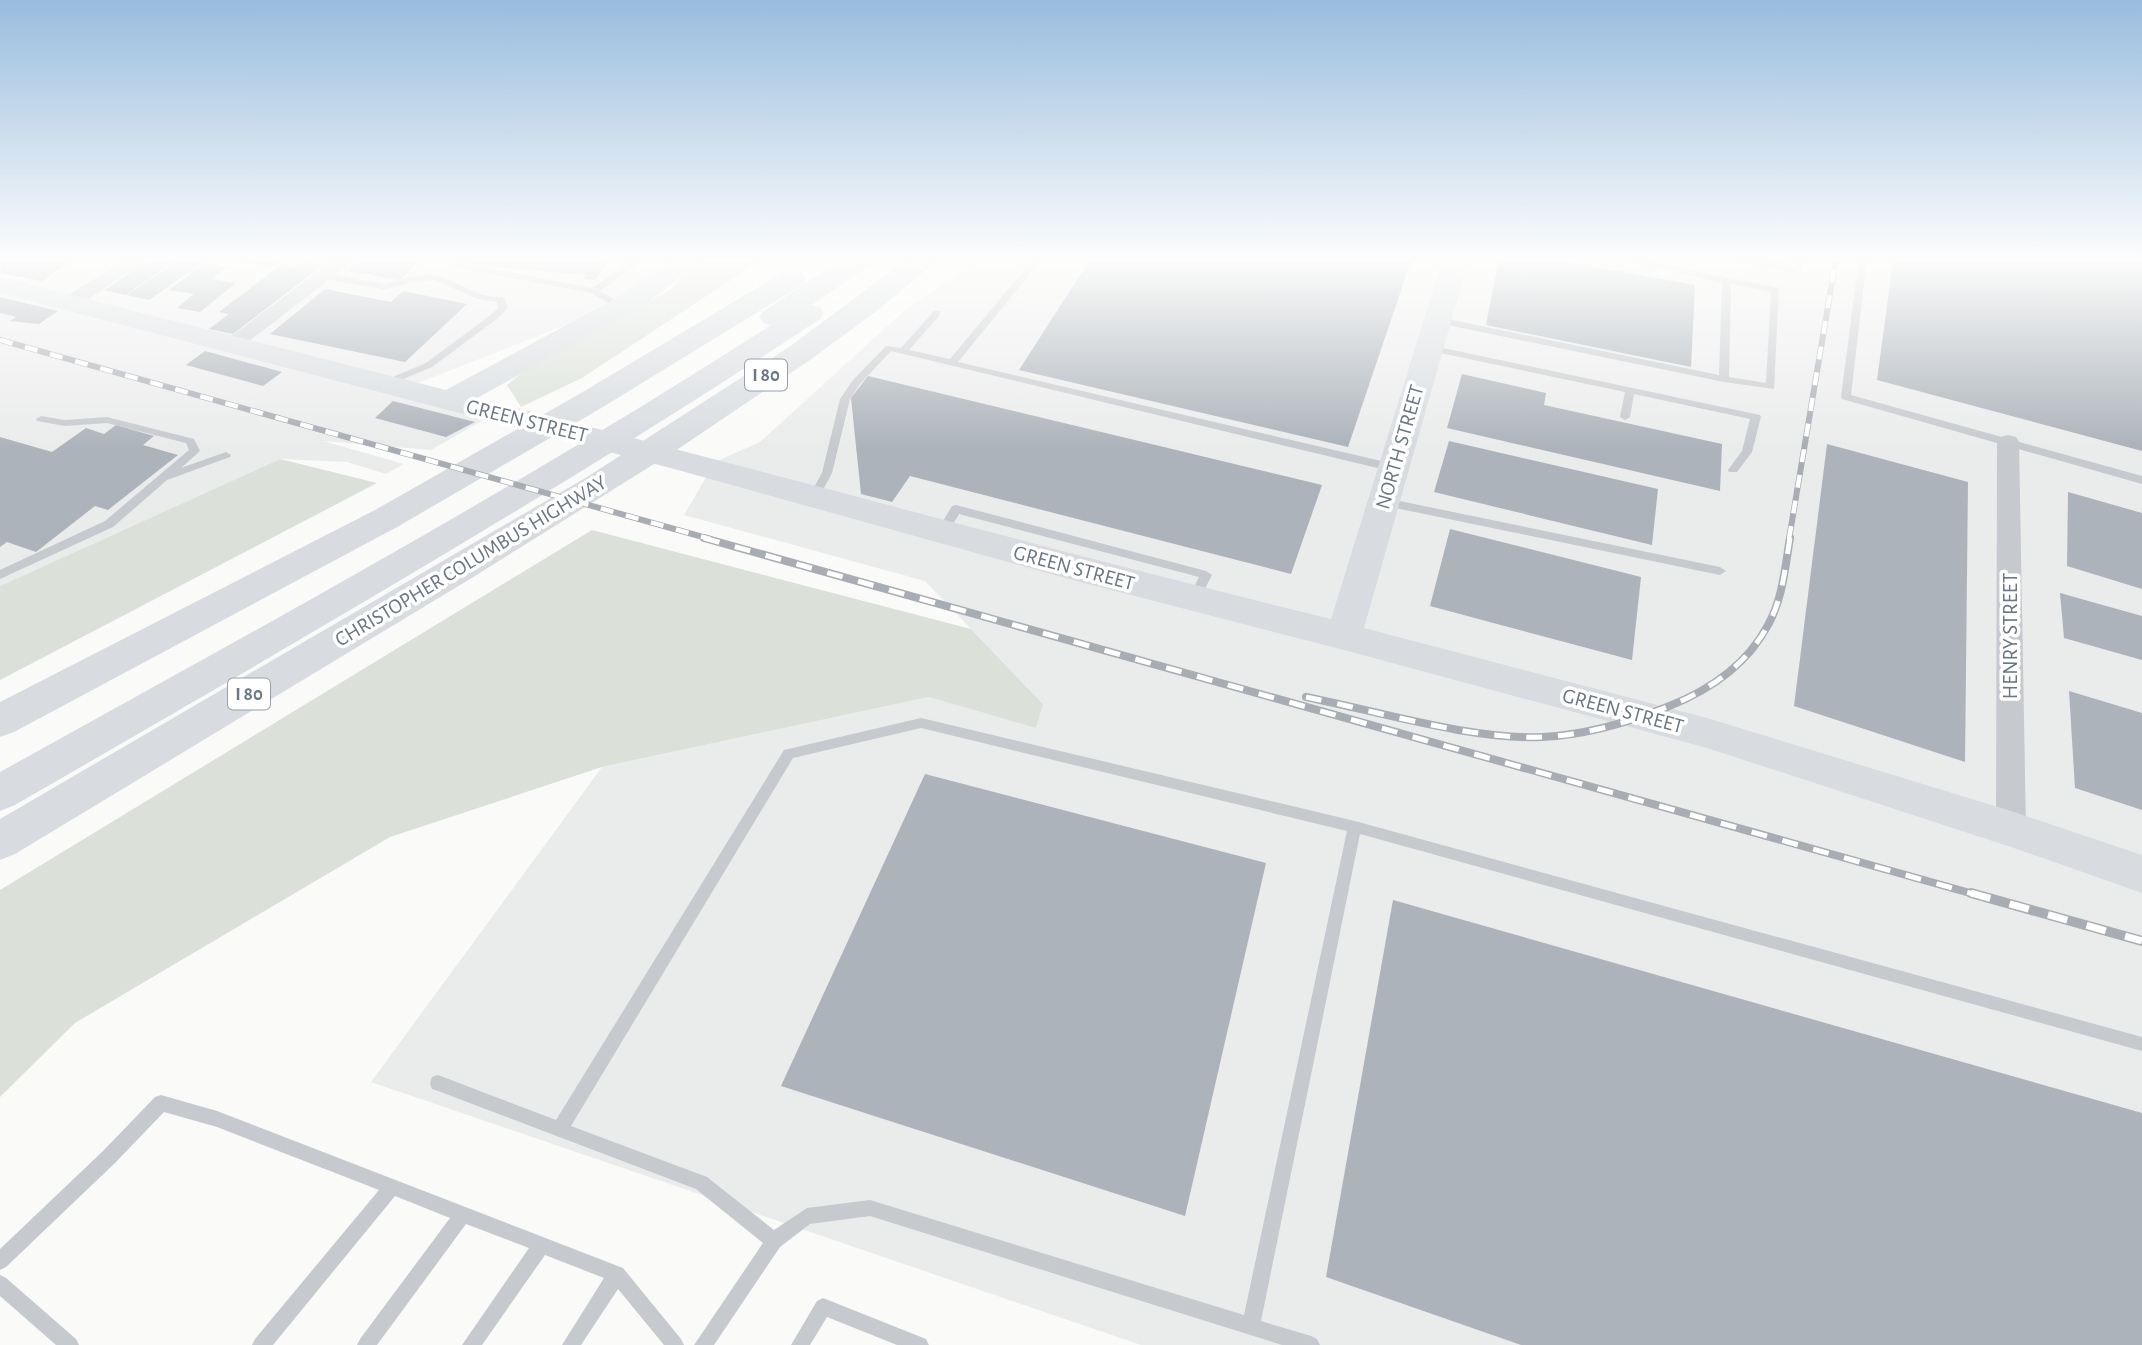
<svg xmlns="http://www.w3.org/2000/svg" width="2142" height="1345" viewBox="0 0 2142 1345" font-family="'Alegreya Sans',sans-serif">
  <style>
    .built { fill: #eaeceb }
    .green { fill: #dbe1d9 }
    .building { fill: #acb3ba }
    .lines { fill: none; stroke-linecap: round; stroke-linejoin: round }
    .lane { fill: #c6c9cd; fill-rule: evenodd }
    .street { fill: #c6c9cd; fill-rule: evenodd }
    .secondary { fill: #d8dce0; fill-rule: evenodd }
    .highway { fill: #d8dce0; fill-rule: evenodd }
    .rail-far2-casing { stroke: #a8adb4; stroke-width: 6 }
    .rail-far1-casing { stroke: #a8adb4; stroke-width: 8 }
    .rail-casing { stroke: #a8adb4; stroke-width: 10 }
    .rail-far2 { stroke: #fff; stroke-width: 4.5; stroke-dasharray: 13; stroke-linecap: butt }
    .rail-far1 { stroke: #fff; stroke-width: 5; stroke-dasharray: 16; stroke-linecap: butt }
    .rail { stroke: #fff; stroke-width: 7; stroke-dasharray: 20; stroke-linecap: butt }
    .labels { text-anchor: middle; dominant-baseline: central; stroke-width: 7; stroke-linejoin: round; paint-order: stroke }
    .shield { fill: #fff; stroke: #96a0ac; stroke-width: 2 }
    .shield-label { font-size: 19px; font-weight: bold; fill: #697788 }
    .street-label { font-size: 21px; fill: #697788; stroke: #fff }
  </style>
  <rect width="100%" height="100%" fill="#fafaf8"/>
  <g class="built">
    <polygon points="0,258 680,258 602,311 418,383 485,419 431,450 323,441 404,464 386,474 347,462 280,459 0,586"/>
    <polygon points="980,258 2142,258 2142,1345 1141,1345 371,1082 602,767 929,697 1036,727 1043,704 925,581 684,515 715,462 760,442 905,310"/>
  </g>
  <g class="green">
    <polygon points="701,258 764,258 582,378 521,407 507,385 535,362 670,290"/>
    <polygon points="280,459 377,483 0,680 0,586"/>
    <polygon points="592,530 971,629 1043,704 1036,728 929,697 602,767 390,837 75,1023 0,1097 0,890"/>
  </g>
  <g class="building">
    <polygon points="2,258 76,258 42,281 0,273"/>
    <polygon points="151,258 178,258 126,295 105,290"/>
    <polygon points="181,258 208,259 149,300 127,295"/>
    <polygon points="242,258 282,258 270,267 238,261"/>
    <polygon points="363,258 424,258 399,280 348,271"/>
    <polygon points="473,258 610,258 595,280 583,279 586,275 468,264"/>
    <polygon points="1091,258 1412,258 1348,447 1019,370"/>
    <polygon points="1499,258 1546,258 1695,285 1691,367 1486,325"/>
    <polygon points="1754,258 1791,258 1777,265"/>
    <polygon points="1884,258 2142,258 2142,451 1877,380 1893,261"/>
    <polygon points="304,261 323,265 233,334 209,329 229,314 219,312 282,264 296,267"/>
    <polygon points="204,263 227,267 212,279 236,283 200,312 177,308 194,294 169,290"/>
    <polygon points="325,289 391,302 403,291 467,304 405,362 270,334"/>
    <polygon points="0,297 58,311 39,324 10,321 16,317 0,313"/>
    <polygon points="205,351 282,372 263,386 186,365"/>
    <polygon points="1462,374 1546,393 1544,405 1722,444 1720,491 1447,428"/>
    <polygon points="868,376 1322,485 1291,574 910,476 892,502 861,494 851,398"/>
    <polygon points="393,401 475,422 446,437 375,418"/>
    <polygon points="116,425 154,436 143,445 178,455 108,510 95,506 36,552 7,542 0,547 0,437 52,452 86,428 104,434"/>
    <polygon points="1449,441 1658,489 1652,545 1434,492"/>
    <polygon points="1827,444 1968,482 1965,762 1794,706"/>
    <polygon points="2068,492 2142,513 2142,589 2067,566"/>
    <polygon points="1450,529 1641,577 1632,660 1430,606"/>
    <polygon points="2060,593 2142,616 2142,660 2064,638"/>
    <polygon points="2069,691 2142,713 2142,810 2075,788"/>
    <polygon points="925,774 1266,863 1185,1216 781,1086"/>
    <polygon points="1393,900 2142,1113 2142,1345 1521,1345 1326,1277"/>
  </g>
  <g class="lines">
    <g class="lane">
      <polygon points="456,258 465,258 462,263 592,288 636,258 646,258 600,291 624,305 624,309 621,310 591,293 454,267 453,265"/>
      <polygon points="1034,258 1043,258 958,362 1394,464 1399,468 1394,472 891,351 860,384 850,399 832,473 817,501 809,501 808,498 822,473 840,399 853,380 886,346 901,348 934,311 940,311 940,315 909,350 950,359"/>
      <path d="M 1616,258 L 1633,258 L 1779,288 L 1774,389 L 1724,382 L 1438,323 L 1433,320 L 1438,317 L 1719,375 L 1722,283 ZM 1731,284 L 1771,292 L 1766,383 L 1729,377 Z"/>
      <polygon points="1725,258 1744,258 1791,267 1794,266 1795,258 1803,258 1801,270 1791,273"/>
      <polygon points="1859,258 1867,258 1851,395 2142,476 2142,484 1842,399 1841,397"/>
      <polygon points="324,273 385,284 408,277 435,274 483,295 504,298 508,308 498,318 432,367 384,387 379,384 381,382 426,363 492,314 498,308 497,302 478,299 434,280 409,283 385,290 321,278 321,274"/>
      <polygon points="1429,345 1760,415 1761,417 1752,452 1737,472 1729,472 1728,470 1742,451 1750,419 1634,394 1630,417 1625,420 1620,417 1625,392 1426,350 1426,346"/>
      <polygon points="41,416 65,420 107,417 194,439 200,451 181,468 226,452 231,455 230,457 167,480 113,527 0,579 0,570 105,521 189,450 186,443 107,423 65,426 37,421 36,419"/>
      <polygon points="1385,498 1720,567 1726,571 1720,575 1381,505 1380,502 1381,499"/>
      <polygon points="956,505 1206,571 1212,575 1198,602 1194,603 1188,599 1199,577 959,514 946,536 938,536 936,533 952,506"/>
      <path d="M 921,718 L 1355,821 L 2142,1037 L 2142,1051 L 1360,834 L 1261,1321 L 1311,1336 L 1317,1339 L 1320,1345 L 1282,1345 L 870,1216 L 810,1224 L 780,1247 L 714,1345 L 694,1345 L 763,1243 L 696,1189 L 438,1091 L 432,1089 L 430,1083 L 432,1077 L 438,1075 L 556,1120 L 784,750 ZM 921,728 L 1347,831 L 1244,1315 L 870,1200 L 807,1208 L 774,1230 L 707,1177 L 571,1126 L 793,758 Z"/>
      <polygon points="161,1095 217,1111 623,1268 681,1339 684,1345 664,1345 618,1289 581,1345 562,1345 604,1278 545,1255 482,1345 462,1345 529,1248 466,1224 377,1345 357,1345 360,1339 450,1218 395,1196 273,1345 252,1345 255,1339 379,1190 217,1127 164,1112 115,1163 6,1267 0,1270 0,1249 103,1151 155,1097"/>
      <polygon points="0,1275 6,1278 76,1339 79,1345 56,1345 0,1296"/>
      <polygon points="823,1298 926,1339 929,1345 897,1345 827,1317 810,1345 791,1345 817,1301"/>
    </g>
    <g class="street">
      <polygon points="128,258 150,258 76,307 62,307 59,303 62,299"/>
      <polygon points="336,258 357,258 239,349 225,349 222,345 225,341"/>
      <polygon points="2008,435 2016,437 2019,442 2026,829 2021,838 2011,842 2001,838 1996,829 1997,442 2000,437"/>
    </g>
    <path class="secondary" d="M 675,258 L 706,258 L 640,308 L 477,398 C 762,470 1046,549 1331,619 L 1443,258 L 1469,258 L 1364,628 L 1707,718 L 2011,811 L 2142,855 L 2142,893 L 2011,847 L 1707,748 L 1344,650 L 1069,579 L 678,470 L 0,293 L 0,277 L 446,390 L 620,296 Z"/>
    <g class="highway">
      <path d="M 843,258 L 876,258 L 872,264 L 812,305 L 820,307 L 824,313 L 820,319 C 558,492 287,648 15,805 L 0,811 L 0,772 C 260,628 521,486 771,325 L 764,323 L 759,317 L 764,311 Z"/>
      <polygon points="909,258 941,258 874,313 810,360 678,449 475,576 15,854 0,860 0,819 587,477 789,347"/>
      <polygon points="792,271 802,273 806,279 802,285 603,407 399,526 14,732 0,737 0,702 375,510 581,393 782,273"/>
    </g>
    <defs>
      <g id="rail-far2">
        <polyline points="0,340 710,539"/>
        <polyline points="1789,539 1836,258"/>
      </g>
      <g id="rail-far1">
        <polyline points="704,538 1977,895"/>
        <path d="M 1306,697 C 1377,711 1471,740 1542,737 C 1585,735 1627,723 1667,707 C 1708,691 1747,665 1768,625 C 1783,598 1785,567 1790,538"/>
      </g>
      <polyline id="rail" points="1971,893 2142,941"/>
    </defs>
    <use href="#rail-far2" class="rail-far2-casing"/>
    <use href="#rail-far1" class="rail-far1-casing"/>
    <use href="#rail" class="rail-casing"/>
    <use href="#rail-far2" class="rail-far2"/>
    <use href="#rail-far1" class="rail-far1"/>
    <use href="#rail" class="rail"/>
  </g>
  <linearGradient id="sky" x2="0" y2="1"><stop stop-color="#98bcde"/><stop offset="0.58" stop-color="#fdfdfc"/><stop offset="1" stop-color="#fdfdfc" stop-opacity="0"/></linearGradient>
  <rect width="2142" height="447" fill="url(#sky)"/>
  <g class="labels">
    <g class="shield">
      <rect x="745" y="359.5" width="42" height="31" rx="5"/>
      <rect x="228" y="678.5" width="42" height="31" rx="5"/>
    </g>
    <g class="shield-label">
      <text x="766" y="375">I 80</text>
      <text x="249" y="694">I 80</text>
    </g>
    <g class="street-label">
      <text transform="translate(527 421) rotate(14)">GREEN STREET</text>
      <text transform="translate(1400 447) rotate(-74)">NORTH STREET</text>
      <text transform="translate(471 561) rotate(-31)">CHRISTOPHER COLUMBUS HIGHWAY</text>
      <text transform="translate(1074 568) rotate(15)">GREEN STREET</text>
      <text transform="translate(2010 636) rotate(-90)">HENRY STREET</text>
      <text transform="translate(1623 711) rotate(15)">GREEN STREET</text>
    </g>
  </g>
</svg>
